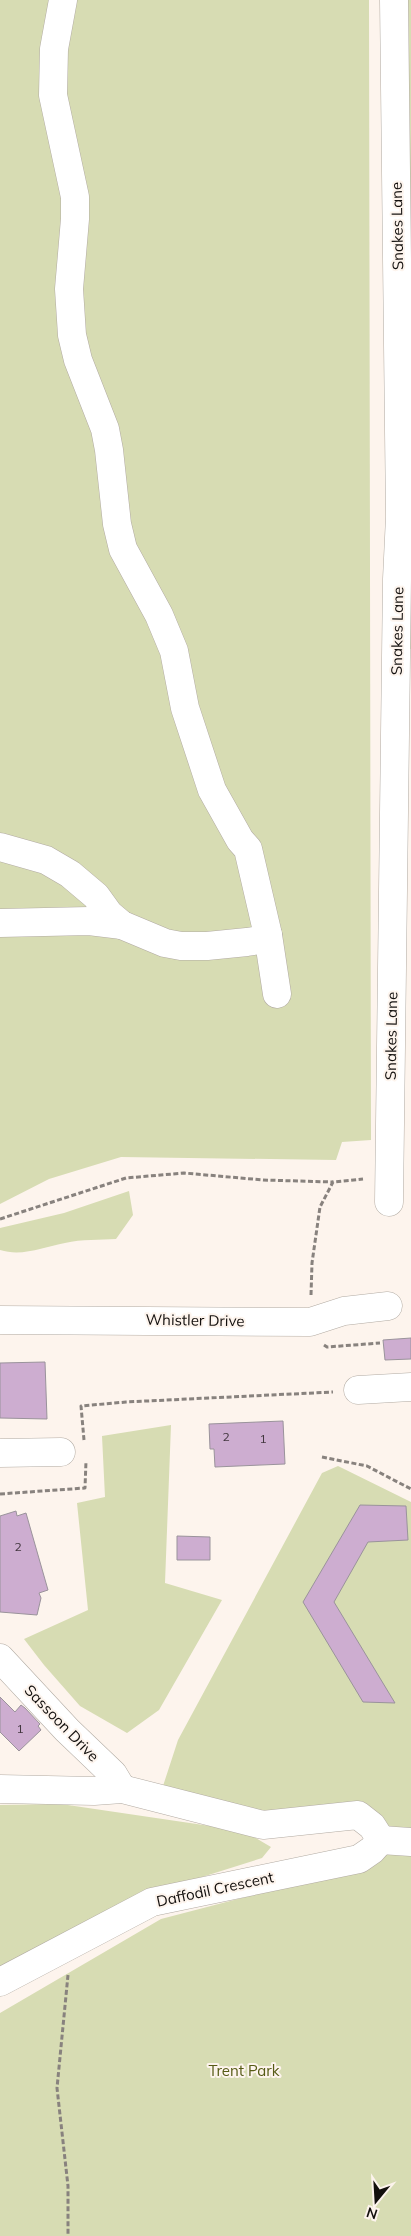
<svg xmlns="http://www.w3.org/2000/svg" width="411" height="2236" viewBox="0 0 411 2236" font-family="Mulish,sans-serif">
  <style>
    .green { fill: #d7dcb3 }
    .building { fill: #cdadd0; stroke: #9a939b }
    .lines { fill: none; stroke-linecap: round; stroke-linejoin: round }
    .minor-casing { stroke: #b2aba3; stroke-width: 29 }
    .path { stroke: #88827e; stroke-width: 3; stroke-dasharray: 5 2.5; stroke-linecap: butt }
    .minor { stroke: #fff; stroke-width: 28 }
    .labels { text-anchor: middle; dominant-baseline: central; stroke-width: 4; stroke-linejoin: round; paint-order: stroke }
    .number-label { font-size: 12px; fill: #41363e }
    .street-label { font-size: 15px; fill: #120f0d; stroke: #fdf4ed }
    .park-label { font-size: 15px; fill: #565b15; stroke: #fdf4ed }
  </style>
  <rect width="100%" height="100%" fill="#fdf4ed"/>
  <g class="green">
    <polygon points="0,0 369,0 371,1140 342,1142 336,1160 121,1157 49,1179 0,1204"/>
    <polygon points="408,0 411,0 411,649 410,649"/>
    <path d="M 129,1191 L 133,1215 L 116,1239 C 100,1240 82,1239 65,1243 C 44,1247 22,1257 0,1250 L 0,1228 L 64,1213 Z"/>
    <polygon points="171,1425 165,1583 222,1600 159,1710 127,1733 80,1706 44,1665 24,1639 88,1610 77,1503 105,1497 102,1436"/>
    <polygon points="338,1466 411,1502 411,2236 0,2236 0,2013 161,1919 369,1865 382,1826 252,1810 163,1786 178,1740 322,1473"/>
    <polygon points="61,1804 244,1831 271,1847 262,1858 145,1895 0,1973 0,1805"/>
  </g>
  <g class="building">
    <polygon points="411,1338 411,1359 385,1360 383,1340"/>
    <polygon points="45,1362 47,1419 0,1418 0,1363"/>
    <polygon points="283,1421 285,1464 215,1467 214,1449 210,1449 209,1424"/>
    <polygon points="360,1505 406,1506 408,1540 368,1542 334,1602 395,1703 363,1702 303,1602"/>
    <polygon points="16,1511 17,1516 26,1513 48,1590 39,1593 41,1598 37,1615 0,1612 0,1516"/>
    <polygon points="177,1536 210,1537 210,1560 177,1560"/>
    <polygon points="0,1697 15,1712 21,1705 25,1708 40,1724 38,1726 41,1730 19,1751 0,1732"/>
  </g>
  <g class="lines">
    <defs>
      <g id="minor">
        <polyline points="0,847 46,860 70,874 96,896 109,914 122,925 165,943 181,946 207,946 247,942 260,940 268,935 248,849 240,840 212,790 185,708 174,651 159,615 123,549 117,524 109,450 105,429 78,360 72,335 69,289 75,219 75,197 53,95 54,49 63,0"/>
        <polyline points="0,923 89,921 122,925"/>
        <polyline points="268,935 277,994"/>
        <polyline points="389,1202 397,579 400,517 394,0"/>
        <polyline points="0,1320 310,1322 344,1311 388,1306"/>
        <polyline points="358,1390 411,1387"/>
        <polyline points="0,1453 61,1452"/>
        <polyline points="0,1658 67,1730 113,1774 122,1789"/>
        <polyline points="0,1789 94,1791 122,1789 263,1825 358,1815 372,1826 381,1840"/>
        <polyline points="381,1840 411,1842"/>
        <polyline points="0,1982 152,1902 359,1859 372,1850 381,1840"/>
      </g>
    </defs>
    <use href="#minor" class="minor-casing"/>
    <g class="path">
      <polyline points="0,1219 126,1178 184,1173 263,1180 333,1182"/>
      <polyline points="311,1295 312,1263 320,1207 333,1182 363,1179"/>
      <polyline points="324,1345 327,1347 380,1343"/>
      <polyline points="84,1440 81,1406 126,1402 333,1392"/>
      <polyline points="322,1457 367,1466 411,1489"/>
      <polyline points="0,1494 85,1488 86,1461"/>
      <polyline points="68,1975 57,2088 68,2186 68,2236"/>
    </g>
    <use href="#minor" class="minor"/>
  </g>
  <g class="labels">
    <g class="number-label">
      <text x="226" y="1436">2</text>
      <text x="263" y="1438">1</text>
      <text x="18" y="1546">2</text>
      <text x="20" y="1728">1</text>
    </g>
    <g class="street-label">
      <text transform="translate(397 226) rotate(-91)">Snakes Lane</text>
      <text transform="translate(397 631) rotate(-89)">Snakes Lane</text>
      <text transform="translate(391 1036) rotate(-89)">Snakes Lane</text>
      <text transform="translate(195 1320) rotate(1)">Whistler Drive</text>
      <text transform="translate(62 1723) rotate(46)">Sassoon Drive</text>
      <text transform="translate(215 1889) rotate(-12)">Daffodil Crescent</text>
    </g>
    <g class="park-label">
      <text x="244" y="2070">Trent Park</text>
    </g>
  </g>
  <g transform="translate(376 2201) rotate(198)" stroke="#fdf4ed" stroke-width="4" paint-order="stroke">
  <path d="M0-4L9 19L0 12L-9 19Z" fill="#120f0d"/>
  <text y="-8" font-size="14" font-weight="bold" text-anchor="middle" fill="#120f0d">N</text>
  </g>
</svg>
